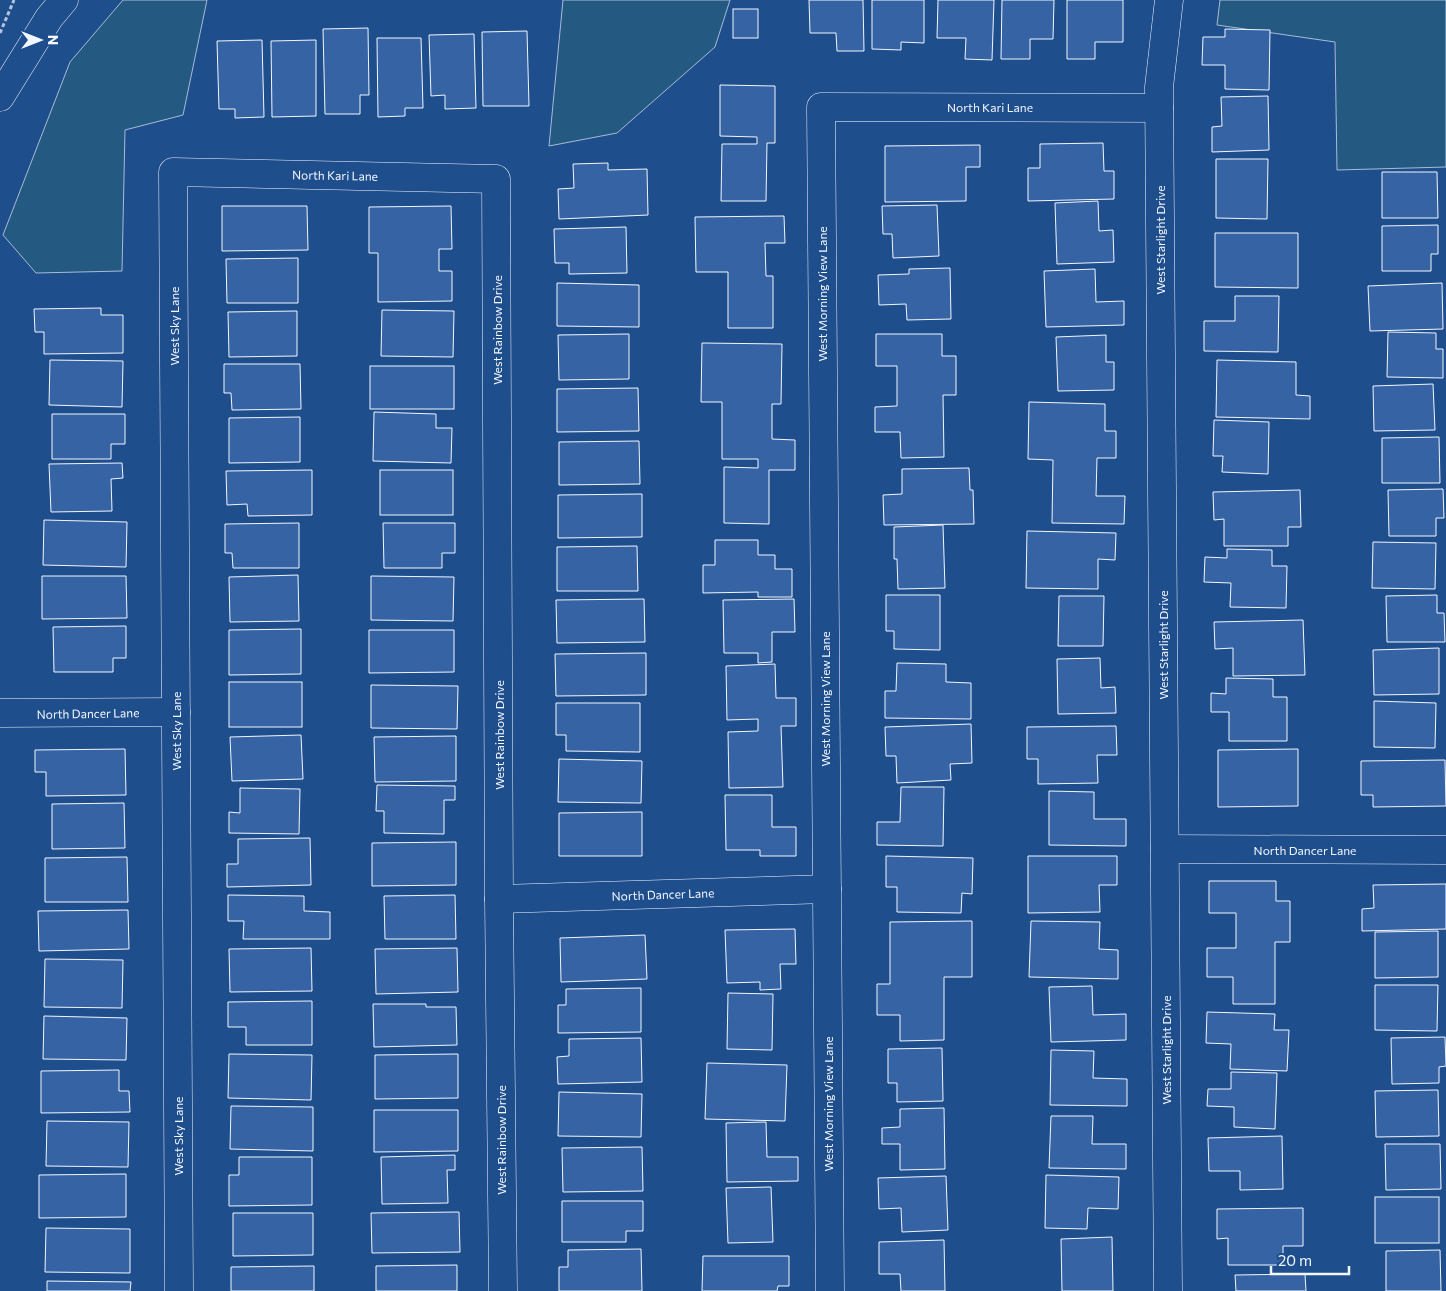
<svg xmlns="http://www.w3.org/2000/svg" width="1446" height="1291" viewBox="0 0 1446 1291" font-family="Commissioner,sans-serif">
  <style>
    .green { fill: #245a82; stroke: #a8bbd7 }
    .building { fill: #3563a3; stroke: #f2f6ff }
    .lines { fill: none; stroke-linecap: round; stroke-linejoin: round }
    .minor-casing { stroke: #f2f6ff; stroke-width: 29 }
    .path { stroke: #b3c4dc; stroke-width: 3; stroke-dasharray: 4 2.5; stroke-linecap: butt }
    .minor { stroke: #1f4e8c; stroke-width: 28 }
    .labels { text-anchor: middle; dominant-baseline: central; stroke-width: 4; stroke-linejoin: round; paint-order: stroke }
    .street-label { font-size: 12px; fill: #f2f6ff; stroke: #1f4e8c }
  </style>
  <rect width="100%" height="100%" fill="#1f4e8c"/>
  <g class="green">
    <polygon points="123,0 207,0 183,115 125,130 122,271 36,273 3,235 70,62"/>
    <polygon points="563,0 730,0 715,47 617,133 549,146"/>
    <polygon points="1220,0 1446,0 1446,167 1337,170 1335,42 1217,25"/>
  </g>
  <g class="building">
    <polygon points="809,0 863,0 864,51 837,51 836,33 810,33"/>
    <polygon points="872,0 924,0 924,43 901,42 901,50 872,49"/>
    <polygon points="938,0 994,0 992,60 965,59 966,38 937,38"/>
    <polygon points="1002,0 1054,0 1053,39 1030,39 1030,59 1001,59"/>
    <polygon points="1067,0 1123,0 1123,42 1095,42 1095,59 1067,59"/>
    <rect x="733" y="9" width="25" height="29"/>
    <polygon points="368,28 369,95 360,95 360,114 325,114 323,29"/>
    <polygon points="1225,29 1270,30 1269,90 1225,89 1225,65 1202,65 1203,37 1225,37"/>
    <polygon points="527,31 529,106 483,106 482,32"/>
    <polygon points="474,34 476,108 445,109 445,95 431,96 429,35"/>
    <polygon points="377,38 421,38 423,108 405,108 405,116 378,117"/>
    <polygon points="262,40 264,117 235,118 235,109 219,109 217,41"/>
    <polygon points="316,40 316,116 272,117 271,41"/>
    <polygon points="720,85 775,86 775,143 767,143 766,201 721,201 722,144 757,144 757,137 720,136"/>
    <polygon points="1268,96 1269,150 1212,152 1212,127 1222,126 1221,97"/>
    <polygon points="1103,143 1104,171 1114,171 1114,199 1028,201 1028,168 1040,168 1040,144"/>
    <polygon points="980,145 980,167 966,167 966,201 885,202 885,146"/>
    <polygon points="1216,159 1268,159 1267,219 1216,218"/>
    <polygon points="608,163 608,170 647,169 648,215 559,219 558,189 574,188 573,164"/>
    <polygon points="1382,172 1437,172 1438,218 1382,218"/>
    <polygon points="1098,201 1099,231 1113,230 1114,262 1057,264 1055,203"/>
    <polygon points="937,205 939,256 893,258 892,234 883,234 882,206"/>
    <polygon points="222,206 307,206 308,250 222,251"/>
    <polygon points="451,206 452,249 439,249 439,271 452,271 452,301 378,302 378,253 369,253 369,207"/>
    <polygon points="784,216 785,243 765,243 766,276 773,276 773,328 728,328 728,272 696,272 695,217"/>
    <polygon points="1438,225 1438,254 1431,254 1431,271 1382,271 1382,226"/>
    <polygon points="626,227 627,273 569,274 569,263 555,263 554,229"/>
    <polygon points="1215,233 1298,233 1298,288 1215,287"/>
    <polygon points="298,258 298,303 227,303 226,259"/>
    <polygon points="950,268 951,319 907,320 906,304 879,305 878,275 909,274 909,269"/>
    <polygon points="1095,269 1096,302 1124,301 1124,325 1046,327 1044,271"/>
    <polygon points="557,283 639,285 639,327 557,326"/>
    <polygon points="1442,283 1443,329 1370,331 1368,286"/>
    <polygon points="1235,296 1279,296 1278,352 1204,351 1204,321 1235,321"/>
    <polygon points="101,308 101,315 123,315 123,353 44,354 44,332 35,332 34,309"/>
    <polygon points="382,310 454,311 453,357 381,356"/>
    <polygon points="297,311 297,356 229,357 228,312"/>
    <polygon points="1388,332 1436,333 1436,349 1443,349 1443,378 1387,377"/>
    <polygon points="629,334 629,379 559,380 558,335"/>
    <polygon points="876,334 942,334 942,356 956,356 956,395 943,395 944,457 901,458 900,432 875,432 875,407 897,406 897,366 876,366"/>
    <polygon points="1106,335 1106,362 1114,362 1114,390 1058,391 1056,337"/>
    <polygon points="702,343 782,344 781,404 772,404 772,439 795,440 795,470 769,470 769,524 724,523 724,467 758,468 758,459 722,459 722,402 701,402"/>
    <polygon points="50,360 123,361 122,407 49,405"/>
    <polygon points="1217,360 1296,362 1296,395 1310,396 1310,419 1216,417"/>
    <polygon points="224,364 300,364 301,409 232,410 231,393 224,393"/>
    <rect x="370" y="366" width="84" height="43"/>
    <polygon points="1433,384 1435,430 1374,431 1373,386"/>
    <polygon points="638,388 639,431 557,432 557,389"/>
    <polygon points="1029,402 1105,404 1105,431 1116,431 1116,458 1097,458 1096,496 1125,496 1124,524 1052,523 1053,460 1028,459"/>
    <polygon points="374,412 436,414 436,428 452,428 451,463 373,461"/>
    <polygon points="52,414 125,414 125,444 111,444 111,459 52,459"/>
    <polygon points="300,417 300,462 229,463 229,418"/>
    <polygon points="1214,420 1269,422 1268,474 1222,472 1223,456 1213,456"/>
    <polygon points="1439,437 1440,483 1382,483 1382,438"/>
    <polygon points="639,441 640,484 559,485 559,442"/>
    <polygon points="122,463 123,478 111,479 112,511 51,512 49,464"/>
    <polygon points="969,468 970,490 973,490 974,524 884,525 883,495 902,494 902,469"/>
    <polygon points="312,470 312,515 248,516 247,504 227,505 226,471"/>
    <rect x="380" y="470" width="73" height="45"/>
    <polygon points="1443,489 1444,518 1436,518 1436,536 1389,536 1388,490"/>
    <polygon points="1300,490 1301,527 1288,527 1288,546 1224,546 1224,519 1214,520 1213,492"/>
    <polygon points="642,494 642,537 558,538 558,495"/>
    <polygon points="44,520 127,522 126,567 43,565"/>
    <polygon points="299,523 299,568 233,568 232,553 225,553 225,524"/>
    <polygon points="383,523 455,523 455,553 442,553 442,568 384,568"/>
    <polygon points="943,525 945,588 898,589 897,559 894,559 894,527"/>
    <polygon points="1027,531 1116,533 1115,560 1098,559 1098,589 1026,588"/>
    <polygon points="715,540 758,540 758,555 775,555 775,569 792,569 792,597 758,597 758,592 703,593 703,565 715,565"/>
    <polygon points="1373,542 1436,543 1435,589 1372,588"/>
    <polygon points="637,546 638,591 557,591 557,547"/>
    <polygon points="1227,549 1272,550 1272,566 1287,566 1286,608 1230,607 1231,583 1204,582 1205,557 1227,558"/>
    <polygon points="298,575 299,621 230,622 229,577"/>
    <polygon points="42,576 126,576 127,618 42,619"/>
    <polygon points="371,576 454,577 453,621 371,620"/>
    <polygon points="886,595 940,595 940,650 894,649 894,631 886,631"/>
    <polygon points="1437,595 1437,613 1444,613 1445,642 1387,642 1386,596"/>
    <polygon points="1059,596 1104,596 1103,646 1058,646"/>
    <polygon points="644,599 645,642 557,643 556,600"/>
    <polygon points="794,599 795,632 772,632 772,662 758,663 758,653 724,653 723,600"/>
    <polygon points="1303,620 1305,675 1233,676 1233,648 1215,649 1214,622"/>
    <polygon points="126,626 126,658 113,658 113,672 54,672 53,627"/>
    <polygon points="301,629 301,674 229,675 229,630"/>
    <polygon points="369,630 454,630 454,672 369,673"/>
    <polygon points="1439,648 1439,694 1374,695 1373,650"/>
    <polygon points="646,653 646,695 556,696 555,654"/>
    <polygon points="1100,658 1101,688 1115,687 1116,713 1058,714 1057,659"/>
    <polygon points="897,663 946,664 946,682 971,683 971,719 885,718 885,691 896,691"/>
    <polygon points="775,664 776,698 796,698 796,726 781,726 783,787 729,788 728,732 758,731 758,719 727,720 726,666"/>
    <polygon points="1226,678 1273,679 1273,697 1287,697 1287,741 1229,741 1229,712 1211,712 1211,693 1226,694"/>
    <rect x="229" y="682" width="73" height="45"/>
    <polygon points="371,685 458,686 457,729 371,728"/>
    <polygon points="1374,701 1436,703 1435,748 1374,747"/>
    <polygon points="556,703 640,703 640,752 566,751 566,735 556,735"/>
    <polygon points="971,724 972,763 950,764 951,780 897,783 896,756 886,756 885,727"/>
    <polygon points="1116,726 1117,755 1097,755 1098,783 1038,784 1038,759 1027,759 1027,727"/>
    <polygon points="301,735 303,779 232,781 230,737"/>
    <polygon points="456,736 456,781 375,782 374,737"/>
    <polygon points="125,749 126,795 46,796 46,772 35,772 35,750"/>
    <polygon points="1298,749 1298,806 1218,807 1218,750"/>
    <polygon points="559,759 642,761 641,803 558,802"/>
    <polygon points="1445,760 1446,806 1373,807 1373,795 1361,795 1361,761"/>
    <polygon points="377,785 455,786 455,800 444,800 444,834 384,833 384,811 376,811"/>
    <polygon points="901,787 944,787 943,846 877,845 877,822 900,822"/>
    <polygon points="240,788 300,789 299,834 229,833 229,812 240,813"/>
    <polygon points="1049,791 1094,792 1094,819 1126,819 1126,846 1049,845"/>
    <polygon points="725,795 772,795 772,827 796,827 796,856 760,856 760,850 726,850"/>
    <polygon points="124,803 125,848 52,849 52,804"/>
    <polygon points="642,812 642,856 559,856 559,813"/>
    <polygon points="310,838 311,885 227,887 227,864 238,864 238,839"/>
    <polygon points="456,842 456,885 372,886 372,843"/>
    <polygon points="886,856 973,858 972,894 962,893 961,913 897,912 897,887 886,887"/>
    <polygon points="1028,856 1117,856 1117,885 1099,885 1100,912 1028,913"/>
    <polygon points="127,857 128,902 45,902 45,858"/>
    <polygon points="1209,881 1276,881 1276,901 1290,901 1290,942 1275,942 1275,1004 1233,1004 1233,977 1207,977 1207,948 1236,948 1236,913 1209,913"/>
    <polygon points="1446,884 1446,929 1362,931 1362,909 1374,908 1373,885"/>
    <polygon points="228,895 304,896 304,911 330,912 330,939 243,939 244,921 228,921"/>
    <polygon points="455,895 456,939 385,939 384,896"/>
    <polygon points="128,910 129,949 39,951 38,911"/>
    <polygon points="972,921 972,977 944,977 944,1040 900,1041 900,1015 877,1015 877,984 890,984 890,922"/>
    <polygon points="1031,921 1100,922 1099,949 1118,950 1118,979 1029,977"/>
    <polygon points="795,929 796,964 780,964 781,989 760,990 760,982 727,983 725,930"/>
    <polygon points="1438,931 1438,977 1375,978 1375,932"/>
    <polygon points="645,935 647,979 561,982 560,938"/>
    <polygon points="311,948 312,991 230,992 229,949"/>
    <polygon points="457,948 458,992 376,994 375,949"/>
    <polygon points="45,959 123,960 122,1008 44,1007"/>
    <polygon points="1375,985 1438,985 1437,1031 1375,1030"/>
    <polygon points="1092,986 1093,1015 1126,1014 1126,1040 1051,1042 1049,987"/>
    <polygon points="641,988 641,1032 558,1033 558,1005 566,1005 566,989"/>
    <polygon points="728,993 773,994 772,1050 727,1049"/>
    <polygon points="312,1001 312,1045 246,1045 246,1027 228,1027 228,1002"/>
    <polygon points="373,1004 426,1004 426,1007 456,1007 457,1045 374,1047"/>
    <polygon points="1207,1012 1275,1014 1274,1030 1289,1030 1287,1071 1230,1069 1231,1044 1206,1043"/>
    <polygon points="44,1016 127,1018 126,1060 43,1059"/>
    <polygon points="1445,1037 1446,1066 1439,1067 1439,1083 1392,1084 1391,1038"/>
    <polygon points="641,1038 642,1082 558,1084 557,1057 569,1056 569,1039"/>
    <polygon points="942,1048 943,1101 897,1102 897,1083 888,1083 888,1049"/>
    <polygon points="1051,1050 1094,1051 1093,1078 1127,1079 1127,1106 1050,1105"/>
    <polygon points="229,1054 312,1055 311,1100 228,1098"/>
    <polygon points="458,1054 458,1098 375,1099 375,1055"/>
    <polygon points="707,1063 787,1065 785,1121 705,1119"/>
    <polygon points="119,1070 119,1091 129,1091 130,1112 41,1113 41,1071"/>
    <polygon points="1231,1072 1277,1073 1275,1129 1234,1127 1234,1107 1207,1106 1208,1089 1231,1089"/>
    <polygon points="1438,1090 1439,1136 1376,1137 1375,1091"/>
    <polygon points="559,1092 642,1094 641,1137 558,1136"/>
    <polygon points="231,1106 313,1107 313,1151 230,1149"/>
    <polygon points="944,1108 945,1169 900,1170 900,1144 882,1144 882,1128 900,1127 900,1109"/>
    <polygon points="374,1110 458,1110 458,1151 374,1152"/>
    <polygon points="1051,1116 1093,1116 1092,1144 1126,1144 1126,1169 1049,1168"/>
    <polygon points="47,1121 129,1122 128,1167 46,1166"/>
    <polygon points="766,1122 767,1157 798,1157 798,1181 727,1182 726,1123"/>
    <polygon points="1282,1136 1283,1189 1240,1190 1240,1171 1209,1171 1208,1138"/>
    <polygon points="1385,1144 1440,1144 1441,1189 1386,1190"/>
    <polygon points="642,1147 643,1191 563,1192 562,1148"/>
    <polygon points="455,1155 455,1170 447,1170 448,1203 382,1204 381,1157"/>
    <polygon points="239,1157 312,1157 312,1205 229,1206 229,1175 239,1175"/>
    <polygon points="126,1174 126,1217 39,1218 39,1175"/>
    <polygon points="1046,1175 1119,1177 1118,1209 1088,1208 1087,1229 1045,1228"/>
    <polygon points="946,1176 948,1230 902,1232 901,1208 879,1209 878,1178"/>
    <polygon points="771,1187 773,1242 728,1243 726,1188"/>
    <rect x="1375" y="1197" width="64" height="46"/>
    <polygon points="562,1201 643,1201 643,1231 626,1231 626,1242 562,1242"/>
    <polygon points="1303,1208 1303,1246 1283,1246 1283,1265 1228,1265 1228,1238 1217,1239 1217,1209"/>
    <polygon points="459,1212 460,1252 372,1253 371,1213"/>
    <polygon points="233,1213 313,1213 313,1255 233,1256"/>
    <polygon points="46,1228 130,1229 130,1273 45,1272"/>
    <polygon points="1112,1237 1113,1291 1062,1291 1061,1239"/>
    <polygon points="944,1240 945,1291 901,1291 900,1274 879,1274 879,1242"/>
    <polygon points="641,1249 642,1291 559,1291 559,1267 568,1267 568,1250"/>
    <polygon points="1440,1250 1441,1291 1386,1291 1386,1251"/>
    <polygon points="703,1256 789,1256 789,1286 778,1286 777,1291 702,1291"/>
    <polygon points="457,1265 457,1291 376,1291 376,1266"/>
    <polygon points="314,1266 314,1291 231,1291 231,1267"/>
    <polygon points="1305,1274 1306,1291 1236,1291 1235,1275"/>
    <polygon points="47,1281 131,1282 130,1291 47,1291"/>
  </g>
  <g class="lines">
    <defs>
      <g id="minor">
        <polyline points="0,97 49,18 64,0"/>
        <polyline points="0,713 176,712"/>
        <polyline points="1165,849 1446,850"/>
        <polyline points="499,899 827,889"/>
        <polyline points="179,1291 173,172 496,179 499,899 503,1291"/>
        <polyline points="830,1291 821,107 1159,108"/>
        <polyline points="1168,1291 1159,87 1169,0"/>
      </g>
    </defs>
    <use href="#minor" class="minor-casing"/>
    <polyline class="path" points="0,33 14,0"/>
    <use href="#minor" class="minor"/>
  </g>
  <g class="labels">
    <g class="street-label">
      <text x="990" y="107">North Kari Lane</text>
      <text transform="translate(335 175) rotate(1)">North Kari Lane</text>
      <text transform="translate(1160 240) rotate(-90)">West Starlight Drive</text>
      <text transform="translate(822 294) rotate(-90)">West Morning View Lane</text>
      <text transform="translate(174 326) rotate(-90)">West Sky Lane</text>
      <text transform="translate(497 330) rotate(-90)">West Rainbow Drive</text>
      <text transform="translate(1163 645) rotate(-90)">West Starlight Drive</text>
      <text transform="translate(825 699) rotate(-90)">West Morning View Lane</text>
      <text transform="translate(88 713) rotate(-1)">North Dancer Lane</text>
      <text transform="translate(176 731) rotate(-90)">West Sky Lane</text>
      <text transform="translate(499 735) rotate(-90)">West Rainbow Drive</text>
      <text x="1305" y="850">North Dancer Lane</text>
      <text transform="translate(663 894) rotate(-2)">North Dancer Lane</text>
      <text transform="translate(1166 1050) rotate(-90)">West Starlight Drive</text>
      <text transform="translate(828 1104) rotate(-90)">West Morning View Lane</text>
      <text transform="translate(178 1136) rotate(-90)">West Sky Lane</text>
      <text transform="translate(501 1140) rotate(-90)">West Rainbow Drive</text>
    </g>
  </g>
  <g transform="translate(40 40) rotate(90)" stroke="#1f4e8c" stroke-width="4" paint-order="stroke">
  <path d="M0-4L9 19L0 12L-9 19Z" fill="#f2f6ff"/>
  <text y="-8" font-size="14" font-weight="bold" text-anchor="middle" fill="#f2f6ff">N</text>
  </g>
  <path d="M1271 1266v8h78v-8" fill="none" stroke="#f2f6ff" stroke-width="2.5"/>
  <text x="1278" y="1266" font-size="15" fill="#f2f6ff" stroke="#1f4e8c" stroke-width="4" paint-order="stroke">20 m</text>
</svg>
